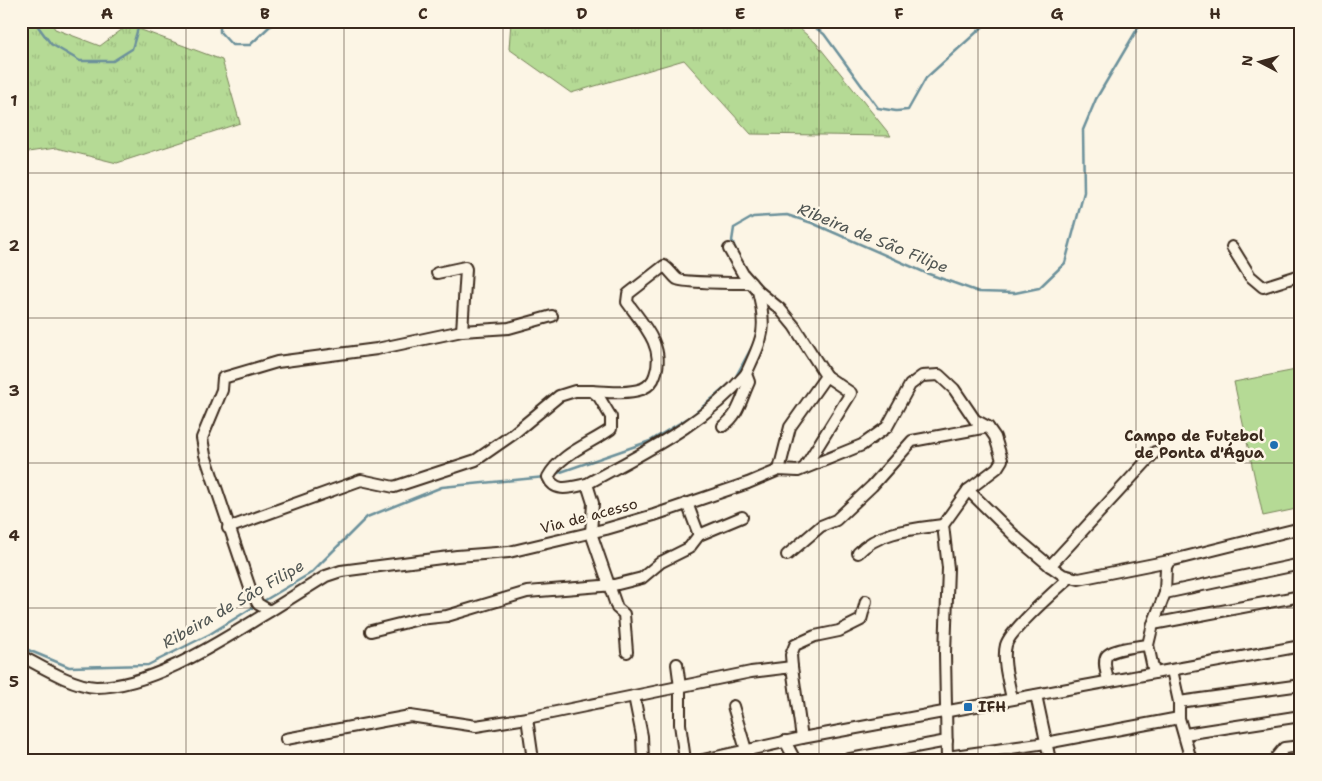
<svg xmlns="http://www.w3.org/2000/svg" width="1322" height="781" viewBox="0 0 1322 781" font-family="'Shantell Sans',sans-serif">
  <style>
    .grass { fill: url(#grass-tufts); stroke: #78825a }
    .pitch { fill: #b5da95; stroke: #78825a }
    .lines { fill: none; stroke-linecap: round; stroke-linejoin: round }
    .stream { stroke: #6c919b; stroke-width: 2.5 }
    .minor-casing { stroke: #3b2a1e; stroke-width: 14 }
    .minor { stroke: #fcf5e5; stroke-width: 10 }
    .grid { fill: none; stroke: #3b2a1e; stroke-width: 1; stroke-opacity: 0.55 }
    .poi-dot { fill: #1f6fb2; stroke: #fcf5e5; stroke-width: 2 }
    .labels { text-anchor: middle; dominant-baseline: central; stroke-width: 5; stroke-linejoin: round; paint-order: stroke }
    .poi-label { font-size: 15px; font-weight: bold; fill: #3b2a1e; stroke: #fcf5e5; text-anchor: end }
    .street-label { font-size: 15px; fill: #3b2a1e; stroke: #fcf5e5 }
    .water-label { font-size: 16px; font-style: italic; fill: #505552; stroke: #fcf5e5 }
    .neatline { fill: none; stroke: #3b2a1e; stroke-width: 2 }
    .grid-label { font-size: 16px; text-anchor: middle; font-weight: bold; fill: #3b2a1e }
  </style>
  <defs>
    <pattern id="grass-tufts" width="24" height="20" patternUnits="userSpaceOnUse" patternTransform="scale(1.25)"><rect width="24" height="20" fill="#b5da95"/><path d="M3 7l-1-3M5 7V3M7 7l1-3M15 17l-1-3M17 17v-4M19 17l1-3" fill="none" stroke="#9dbb80"/></pattern>
  </defs>
  <rect width="100%" height="100%" fill="#fcf5e5"/>
  <filter id="ink" filterUnits="userSpaceOnUse"><feTurbulence type="fractalNoise" baseFrequency=".02" numOctaves="2"/><feDisplacementMap in="SourceGraphic" scale="10" xChannelSelector="R" yChannelSelector="G"/><feConvolveMatrix kernelMatrix="1 2 1 2 8 2 1 2 1" color-interpolation-filters="sRGB"/></filter>
  <g filter="url(#ink)">
    <g class="grass">
      <polygon points="21,21 50,21 55,29 100,46 128,25 222,60 240,123 117,163 56,148 21,153"/>
      <polygon points="511,21 791,21 816,43 891,136 751,134 684,60 571,93 509,49"/>
    </g>
    <polygon class="pitch" points="1301,369 1301,508 1263,516 1234,382"/>
    <g class="lines">
      <g class="stream">
        <polyline points="34,21 51,44 80,61 113,61 132,49 140,21"/>
        <polyline points="220,21 220,32 232,45 250,45 269,27 281,21"/>
        <polyline points="806,21 824,34 878,108 896,111 908,110 926,78 989,21"/>
        <polyline points="741,261 732,241 734,228 753,217 787,215 812,223 926,273 979,292 1015,293 1039,288 1065,263 1084,192 1083,130 1096,99 1142,21"/>
        <polyline points="555,474 650,441 693,415 734,380 755,341"/>
        <polyline points="262,602 311,573 367,517 442,487 545,477"/>
        <polyline points="21,647 69,667 148,665 210,634 255,606"/>
      </g>
      <defs>
        <g id="minor">
          <polyline points="1232,247 1250,276 1263,287 1301,275"/>
          <polyline points="729,249 743,274 758,291 780,309 794,326 826,376 790,427 779,470"/>
          <polyline points="437,273 465,267 466,269 462,331"/>
          <polyline points="552,316 509,328 462,331 377,349 277,362 223,378 222,390 202,438 205,455 251,591 258,604 270,611 326,576 341,571 457,556 509,552 606,529 654,515 748,483 779,470 798,471 862,445 887,427 910,385 922,376 939,375 954,389 975,420 988,427 995,437 1002,460 997,468 968,490 943,525"/>
          <path d="M 592,391 C 609,392 626,394 642,389 C 649,386 653,382 655,375 C 666,347 642,323 627,302 L 628,294 L 664,266 C 670,270 672,275 677,279 C 682,283 741,283 751,283"/>
          <path d="M 723,426 C 739,415 741,399 749,382 L 746,374 C 762,339 768,331 758,291"/>
          <polyline points="805,467 851,393 826,376"/>
          <path d="M 587,484 C 644,452 703,425 746,374"/>
          <polyline points="968,490 1018,539 1050,566 1063,575 1079,579 1169,561 1301,528"/>
          <polyline points="687,503 699,535"/>
          <polyline points="943,525 948,568 945,653 947,760"/>
          <path d="M 228,528 L 361,480 L 394,487 L 476,460 L 512,435 L 559,396 L 575,391 L 592,391 L 599,397 L 611,417 L 611,429 C 590,444 561,453 548,477 C 555,494 572,487 587,484 L 593,503 L 591,533 L 617,608 L 624,614 L 627,652"/>
          <path d="M 858,553 C 879,531 914,529 943,525"/>
          <polyline points="787,555 821,526 836,520 872,486 912,441 988,427"/>
          <polyline points="1301,564 1165,593 1153,624 1301,596"/>
          <polyline points="1050,566 1155,452"/>
          <polyline points="1165,593 1166,567 1169,561"/>
          <polyline points="1153,624 1148,645 1154,673"/>
          <polyline points="371,631 419,619 447,616 527,592 614,585 642,578 661,562 689,548 699,535 742,517"/>
          <path d="M 21,656 C 42,667 73,686 96,687 C 153,687 222,640 270,611"/>
          <polyline points="677,664 680,687 680,724 685,760"/>
          <polyline points="1172,670 1179,702 1179,718 1191,760"/>
          <path d="M 1108,681 C 1107,674 1103,664 1106,657 C 1109,649 1139,646 1148,645"/>
          <polyline points="1036,695 1050,760"/>
          <polyline points="634,696 642,736 643,760"/>
          <path d="M 1012,699 C 1009,683 1002,661 1006,645 C 1010,630 1056,590 1069,578"/>
          <polyline points="1179,702 1301,685"/>
          <polyline points="733,706 749,760"/>
          <polyline points="527,718 533,760"/>
          <polyline points="1185,734 1301,716"/>
          <polyline points="802,738 792,667 791,655 795,645 815,636 839,631 861,620 866,601"/>
          <polyline points="286,739 410,716 476,726 527,718 751,672 792,667"/>
          <polyline points="785,741 795,760"/>
          <polyline points="947,757 1046,743 1179,718"/>
          <polyline points="703,760 802,738 1301,646"/>
          <polyline points="845,760 947,741"/>
          <polyline points="1274,760 1284,748 1301,746"/>
        </g>
      </defs>
      <use href="#minor" class="minor-casing"/>
      <use href="#minor" class="minor"/>
    </g>
  </g>
  <path class="grid" d="M 186,21 L 186,760M 344,21 L 344,760M 503,21 L 503,760M 661,21 L 661,760M 819,21 L 819,760M 978,21 L 978,760M 1136,21 L 1136,760M 21,173 L 1301,173M 21,318 L 1301,318M 21,463 L 1301,463M 21,608 L 1301,608"/>
  <g class="poi-dot">
    <circle cx="1274" cy="445" r="5"/>
    <rect x="963" y="702" width="10" height="10" rx="2.5"/>
  </g>
  <g class="labels">
    <g class="poi-label">
      <text x="1264" y="436">Campo de Futebol<tspan x="1264" dy="17">de Ponta d'Água</tspan></text>
      <text x="978" y="707" text-anchor="start">IFH</text>
    </g>
    <g class="street-label">
      <text transform="translate(589 516) rotate(-15)">Via de acesso</text>
    </g>
    <g class="water-label">
      <text transform="translate(873 238) rotate(22)">Ribeira de São Filipe</text>
      <text transform="translate(233 604) rotate(-30)">Ribeira de São Filipe</text>
    </g>
  </g>
  <rect width="1322" height="781" fill="none" stroke="#fcf5e5" stroke-width="55"/>
  <g transform="translate(1260 62) rotate(276)" stroke="#fcf5e5" stroke-width="4" paint-order="stroke">
  <path d="M0-4L9 19L0 12L-9 19Z" fill="#3b2a1e"/>
  <text y="-8" font-size="14" font-weight="bold" text-anchor="middle" fill="#3b2a1e">N</text>
  </g>
  <rect x="28" y="28" width="1266" height="726" class="neatline"/>
  <g class="grid-label">
    <text x="107" y="19">A</text>
    <text x="265" y="19">B</text>
    <text x="423" y="19">C</text>
    <text x="582" y="19">D</text>
    <text x="740" y="19">E</text>
    <text x="899" y="19">F</text>
    <text x="1057" y="19">G</text>
    <text x="1215" y="19">H</text>
    <text x="14" y="106">1</text>
    <text x="14" y="251">2</text>
    <text x="14" y="396">3</text>
    <text x="14" y="541">4</text>
    <text x="14" y="687">5</text>
  </g>
</svg>
